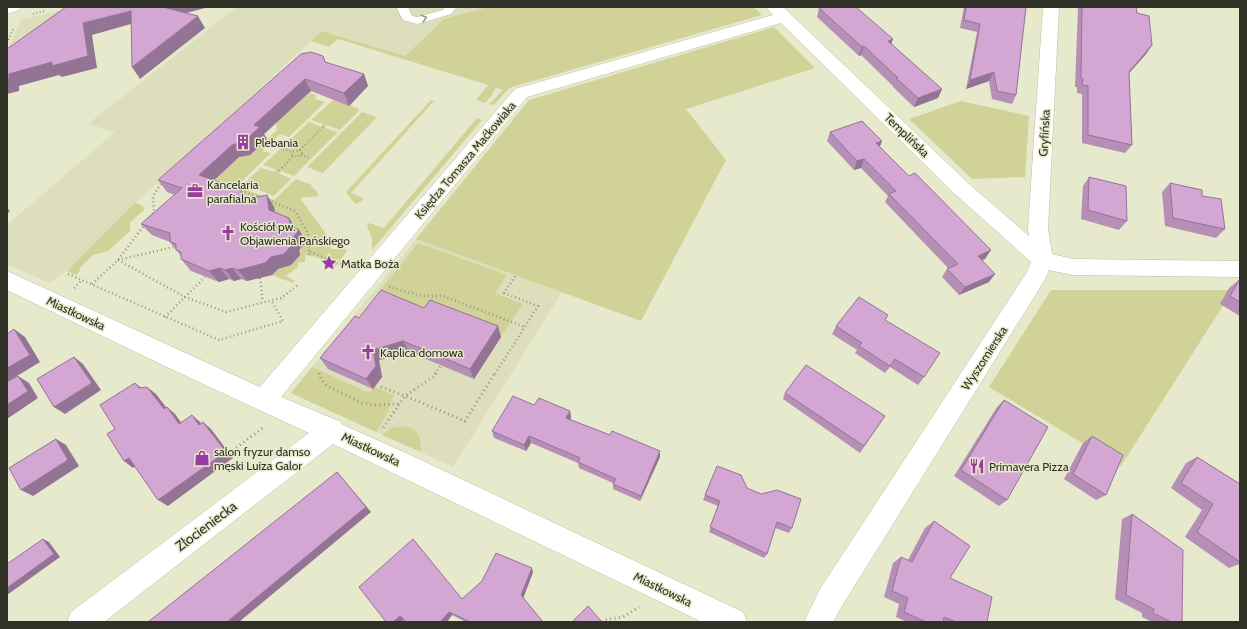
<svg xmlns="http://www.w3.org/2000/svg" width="1247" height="629" viewBox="0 0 1247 629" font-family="Cabin,sans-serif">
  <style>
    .built { fill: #dddebb }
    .green { fill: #d1d297 }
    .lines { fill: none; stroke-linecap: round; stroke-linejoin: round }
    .lane-casing { stroke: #bec0a4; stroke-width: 1 }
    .street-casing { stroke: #bec0a4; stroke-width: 1 }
    .secondary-casing { stroke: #bec0a4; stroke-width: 1 }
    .path-far2 { stroke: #979883; stroke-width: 2; stroke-dasharray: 1 2.5; stroke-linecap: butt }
    .path-far1 { stroke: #979883; stroke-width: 2.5; stroke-dasharray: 1 3; stroke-linecap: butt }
    .path { stroke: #979883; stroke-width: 3; stroke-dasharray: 1 3.5; stroke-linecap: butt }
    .lane { fill: #fff; fill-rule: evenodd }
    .street { fill: #fff; fill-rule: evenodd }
    .secondary { fill: #fff; fill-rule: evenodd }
    .wall { fill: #b58fb6 }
    .shaded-wall { fill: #947494 }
    .building { fill: #d3a6d4; stroke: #947494 }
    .oneway { stroke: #989892 }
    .labels { text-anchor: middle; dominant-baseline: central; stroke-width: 3; stroke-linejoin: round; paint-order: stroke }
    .street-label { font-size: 12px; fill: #303126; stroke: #e7e9cc }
    .poi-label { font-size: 12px; fill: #303126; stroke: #e7e9cc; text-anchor: start }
    .near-street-label { font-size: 14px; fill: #303126; stroke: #e7e9cc }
  </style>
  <rect width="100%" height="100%" fill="#e7e9cc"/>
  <g class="built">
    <polygon points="73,7 7,51 21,20"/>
    <polygon points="237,7 488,7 444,19 405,56 322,31 143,196 70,268 49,283 7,264 7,225 115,132 88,124"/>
    <polygon points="504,131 641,321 562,292 453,467 291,393"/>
  </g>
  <g class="green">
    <polygon points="488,7 754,7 762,15 509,88 494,105 489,104 503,90 496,88 492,93 493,94 485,103 476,100 488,85 338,39 329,47 311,41 322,31 405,56 444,19"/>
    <polygon points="774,27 815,68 686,109 726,160 641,321 416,239 529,100"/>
    <path d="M 310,93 L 316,95 L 315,99 L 325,102 L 289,137 L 280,134 L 262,151 L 271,153 L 237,186 L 274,200 L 296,179 L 312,185 L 311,186 L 318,193 L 318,196 L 300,198 L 326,234 L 332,249 L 345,249 L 347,251 L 333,270 C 329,260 316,256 305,255 L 305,262 L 298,263 L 298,267 L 286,276 L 295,281 L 293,283 L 272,275 L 278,269 L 291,265 L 216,190 L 215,180 L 239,157 L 250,155 L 277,130 L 276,123 Z"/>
    <polygon points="334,99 359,109 359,111 340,130 327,125 325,128 338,132 294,176 281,171 278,173 291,179 274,196 243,184 261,168 274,172 277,170 263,165 309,122 321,127 323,124 311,120"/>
    <polygon points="431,100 434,101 351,193 364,198 361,202 355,204 346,192"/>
    <polygon points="961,101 1029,116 1025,177 972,179 909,119"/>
    <polygon points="362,112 377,117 323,173 307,167"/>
    <polygon points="477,118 482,120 372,250 372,239 367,225 369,223 384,228"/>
    <polygon points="135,203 143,206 144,210 130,222 130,231 108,251 93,255 79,269 81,270 76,275 67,271"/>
    <polygon points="418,243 507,275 495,293 523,304 502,335 434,307 429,313 378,293"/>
    <polygon points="1051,290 1233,290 1121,466 989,387"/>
    <polygon points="312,367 369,393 374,387 394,395 387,414 376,432 291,393"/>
    <path d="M 404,426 C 419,429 421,438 421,452 L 382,435 L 391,428 Z"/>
  </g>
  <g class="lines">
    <defs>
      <polygon id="lane" points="396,7 408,7 412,16 417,17 443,10 445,7 457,7 451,14 421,23 417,24 403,20"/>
      <polygon id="street" points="766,7 783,7 969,184 1029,236 1028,228 1043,7 1059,7 1048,228 1052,254 1073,259 1240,261 1240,277 1073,275 1049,270 1044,281 840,609 833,622 804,622 820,589 1027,272 1031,262 955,194 781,23 527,97 281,397 341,422 341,424 408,454 743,612 747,622 702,622 333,444 104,622 67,622 71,612 309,433 169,368 7,290 7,271 260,387 515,89 773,15"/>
      <polygon id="secondary" points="7,7 22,7 19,10 7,14"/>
    </defs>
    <use href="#lane" class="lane-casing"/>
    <use href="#street" class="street-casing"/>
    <use href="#secondary" class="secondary-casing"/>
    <g class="path-far2">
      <polyline points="33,14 44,11"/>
      <polyline points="7,43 14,27"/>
      <polyline points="283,149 292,152"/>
      <polygon points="300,150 302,153 299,156 291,156 292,152"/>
      <polyline points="300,150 323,127"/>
      <polyline points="301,155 310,158"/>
      <polyline points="282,168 292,157"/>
    </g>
    <g class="path-far1">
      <polyline points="279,171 283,167"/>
      <polyline points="226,185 261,198"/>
      <polyline points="268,200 295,211 308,233 309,255"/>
      <polyline points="150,217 154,212 153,196 162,182"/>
      <polyline points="310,252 346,266"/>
      <polyline points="118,260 185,297 226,312 281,298 298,285"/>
      <polyline points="118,260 178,246"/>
      <polyline points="68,274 219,340 283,321 271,300"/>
      <polyline points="260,278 263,302"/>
      <polyline points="92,284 118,260 145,224"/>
      <polyline points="389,287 422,296 443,296 525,327"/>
      <polyline points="74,288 82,280"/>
      <polyline points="165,317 205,277"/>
      <polyline points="435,374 441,365"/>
      <polyline points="495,374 538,306 504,293 516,275"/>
    </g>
    <g class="path">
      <polyline points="319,373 321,379 327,386 362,403 374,405 400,404"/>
      <polyline points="436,373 433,377 405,396 465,421 495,373"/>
      <polyline points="381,387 405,396 383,428"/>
      <polyline points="229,453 264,427"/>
      <polyline points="602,622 604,620 623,617 639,607"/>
    </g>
    <use href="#lane" class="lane"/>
    <use href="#street" class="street"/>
    <use href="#secondary" class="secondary"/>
  </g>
  <g class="wall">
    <polygon points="964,7 1026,7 1016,95 1012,104 992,99 989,81 966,89 977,32 960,28"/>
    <polygon points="1078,7 1136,7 1137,13 1152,45 1146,54 1129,73 1132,145 1125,153 1082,143 1082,94 1077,93 1077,87 1075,87"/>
    <polygon points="819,8 891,44 942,89 938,98 914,107 893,87 893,86 861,55 859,56 817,17"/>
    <polygon points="323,56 326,63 364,74 368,86 349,106 311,91 264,134 267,139 250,155 239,157 214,180 247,200 274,207 275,212 289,218 295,228 299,230 306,242 299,250 300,255 291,265 278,269 272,275 247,281 241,279 234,281 229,279 219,282 191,271 181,259 181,256 170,242 152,235 141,224 175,195 167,192 158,180"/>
    <polygon points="830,132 882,141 880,147 985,259 982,260 989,282 959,295 942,277 947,269 948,268 885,202 888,196 861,168 854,170 827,141"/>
    <polygon points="1089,177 1127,221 1119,230 1081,219 1083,186"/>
    <polygon points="1170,183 1202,196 1225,229 1216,238 1165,226 1162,192"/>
    <polygon points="1239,280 1240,280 1240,316 1220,304 1229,288"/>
    <polygon points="424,308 498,326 501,337 474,379 409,352 379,360 382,377 373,389 328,369 320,358 359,318"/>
    <polygon points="888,315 885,320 924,377 918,385 890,367 885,373 855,353 857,350 832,334 836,326"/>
    <polygon points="785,393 885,416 860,453 783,399"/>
    <polygon points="1004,400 1007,500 999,506 954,476 997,407"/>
    <polygon points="534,405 570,411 571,418 570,419 660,457 640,501 613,489 613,483 579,468 578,463 531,443 526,451 494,438 492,431"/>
    <polygon points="1092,436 1106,495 1096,500 1064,479 1083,443"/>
    <polygon points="1197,457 1240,484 1240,564 1229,568 1185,537 1202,510 1171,488 1186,463"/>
    <polygon points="747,488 792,528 789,533 775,528 767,554 764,558 709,532 718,506 703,500 705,495"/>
    <polygon points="1132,514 1182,622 1152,622 1142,617 1142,613 1115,599 1122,519"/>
    <polygon points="934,521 950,578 987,622 907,622 896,617 899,604 884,597 893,563 901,557 908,560 925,528"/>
    <polygon points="533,572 523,598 543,622 466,622 452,615 447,622 407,622 404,620 386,622 462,599"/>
  </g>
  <g class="shaded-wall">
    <polygon points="161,7 209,7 167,18"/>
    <polygon points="131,11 138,22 92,35 97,68 62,77 59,75 19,86 19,91 7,94 7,80 9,74 83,23"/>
    <polygon points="198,16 205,28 140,79 132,67"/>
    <polygon points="893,39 890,48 888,41"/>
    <polygon points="1152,45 1146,54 1123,80 1129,72"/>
    <polygon points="864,46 861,55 859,56 862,47"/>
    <polygon points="994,72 989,81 966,89 970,80"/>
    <polygon points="364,74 368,86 349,106 344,93"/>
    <polygon points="305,79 311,91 264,134 267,139 250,155 239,157 207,187 199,175"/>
    <polygon points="942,89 938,98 914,107 918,98"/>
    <polygon points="882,141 878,150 876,143"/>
    <polygon points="864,159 861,168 854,170 857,161"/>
    <polygon points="241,190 249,202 243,200"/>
    <polygon points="267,195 274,207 276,222 269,210"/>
    <polygon points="7,208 10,211 7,214"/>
    <polygon points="289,218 296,229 299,230 306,242 299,250 300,255 291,265 278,269 272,275 247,281 238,270 290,226"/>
    <polygon points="991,250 985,259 972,264 978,256"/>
    <polygon points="220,268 229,279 219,282 209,271"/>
    <polygon points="232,268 241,279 234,281 225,270"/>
    <polygon points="995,274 989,282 959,295 965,287"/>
    <polygon points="498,326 501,337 474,379 470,369"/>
    <polygon points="14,329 25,337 40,362 7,382 7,368"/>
    <polygon points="403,341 409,352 379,360 382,377 373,389 366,379 373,350"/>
    <polygon points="74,357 83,364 101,390 65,414 54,407"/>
    <polygon points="18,376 29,383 38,398 7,419 7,405"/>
    <polygon points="135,383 144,390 139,388"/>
    <polygon points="147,387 156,394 172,415 164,409"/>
    <polygon points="167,407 175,414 187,431 179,424"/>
    <polygon points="570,411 571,418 567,424 566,418"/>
    <polygon points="192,415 200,422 207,432 199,425"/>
    <polygon points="203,422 211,429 233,458 168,506 158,500"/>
    <polygon points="529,436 531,443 526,451 524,445"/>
    <polygon points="56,439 66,445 79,466 33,496 21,490"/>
    <polygon points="660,451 660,457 640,501 641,496"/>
    <polygon points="129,458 139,464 133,468 124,461"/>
    <polygon points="337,472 371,512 239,622 227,622"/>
    <polygon points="43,539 49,542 60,557 7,595 7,588"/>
    <polygon points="532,568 533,572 523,599 521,595"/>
    <polygon points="449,612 452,615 447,622 440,622"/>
    <polygon points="400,616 405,619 402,622 393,622"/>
  </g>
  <g class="building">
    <polygon points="66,7 163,7 198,16 132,67 131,11 83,23 88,56 52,66 52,62 9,74 9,79 7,80 7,49"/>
    <polygon points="823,7 856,7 893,39 888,41 942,89 918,98 896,78 898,78 864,46 862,47 819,8"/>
    <polygon points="966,7 1026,7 1016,95 997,91 994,72 970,80 980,24 964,20"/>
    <polygon points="1082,7 1136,7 1137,13 1149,16 1152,45 1129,72 1132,145 1088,135 1088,86 1082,85 1083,79 1081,78"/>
    <polygon points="311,52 323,56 325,62 364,74 344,93 305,79 254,125 260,127 243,142 232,145 199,175 241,190 243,200 267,195 269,210 289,218 290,226 299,230 292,239 293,244 284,254 271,257 265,263 238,270 232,268 225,270 220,268 209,271 181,259 181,252 176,250 176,244 170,242 170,233 141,224 182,188 158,180 301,54"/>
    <polygon points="862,121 882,141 876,143 909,176 915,173 991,250 978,256 995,274 965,287 947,269 958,264 889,194 896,191 864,159 857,161 830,132"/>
    <polygon points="1089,177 1126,186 1127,221 1088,210"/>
    <polygon points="1170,183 1202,190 1202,196 1221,199 1225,229 1173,218"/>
    <polygon points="1239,280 1240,280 1240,302 1230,296"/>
    <polygon points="381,290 424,308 430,300 498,326 470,369 403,341 373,350 376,366 366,379 320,358 355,316 359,318"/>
    <polygon points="859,297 888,315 885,320 940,353 924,377 895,359 890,366 859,346 862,343 836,326"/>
    <polygon points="14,329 30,355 7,368 7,334"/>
    <polygon points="74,357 92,383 54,407 37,379"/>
    <polygon points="806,365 885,416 864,446 785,393"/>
    <polygon points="18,376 28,391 7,405 7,382"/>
    <polygon points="135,383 139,388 147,387 164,409 167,407 179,424 192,415 199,425 203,422 226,452 158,500 129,458 124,461 107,434 115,429 100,405"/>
    <polygon points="513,396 534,405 539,398 570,411 566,418 610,435 612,431 660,451 641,496 613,484 616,479 578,462 580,458 529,436 524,445 492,431"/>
    <polygon points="1004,400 1048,427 1007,500 961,470"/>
    <polygon points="1092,436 1123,455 1106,495 1073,474"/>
    <polygon points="56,439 68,460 21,490 9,468"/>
    <polygon points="1197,457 1240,484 1240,562 1197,532 1213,504 1181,483"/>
    <polygon points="717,466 741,475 747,488 761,494 777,490 801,499 792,528 777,522 767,554 710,527 720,501 705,495"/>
    <polygon points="337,472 366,507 227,622 148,622"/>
    <polygon points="1132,514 1183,550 1182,622 1171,622 1153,613 1154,609 1126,595"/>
    <polygon points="934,521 970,546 950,578 992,597 987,622 956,622 944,617 943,622 926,622 904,612 908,598 892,591 901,557 912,562"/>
    <polygon points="43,539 54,554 7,588 7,564"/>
    <polygon points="413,539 462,599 482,581 496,553 532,568 521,595 543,622 470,622 449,612 440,622 407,622 400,616 393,622 386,622 359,587"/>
    <polygon points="588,606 602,622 572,622"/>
  </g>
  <defs><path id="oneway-chevron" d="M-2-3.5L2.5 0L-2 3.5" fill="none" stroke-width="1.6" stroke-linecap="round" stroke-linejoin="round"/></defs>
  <use class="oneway" href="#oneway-chevron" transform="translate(424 18) rotate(-17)"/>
  <defs>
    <symbol id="building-bare" viewBox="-9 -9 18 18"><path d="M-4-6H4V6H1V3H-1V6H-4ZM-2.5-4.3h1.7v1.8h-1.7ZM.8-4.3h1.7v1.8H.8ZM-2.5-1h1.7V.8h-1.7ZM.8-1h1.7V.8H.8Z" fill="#9b3aa1" stroke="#e7e9cc" stroke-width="2.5" paint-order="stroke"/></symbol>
    <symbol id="office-bare" viewBox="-9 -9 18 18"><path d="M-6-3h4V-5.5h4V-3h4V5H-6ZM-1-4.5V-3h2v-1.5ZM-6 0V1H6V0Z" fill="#9b3aa1" stroke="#e7e9cc" stroke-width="2.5" paint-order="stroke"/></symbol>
    <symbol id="church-bare" viewBox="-9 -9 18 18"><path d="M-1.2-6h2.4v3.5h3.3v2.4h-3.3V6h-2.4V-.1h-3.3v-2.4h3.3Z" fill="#9b3aa1" stroke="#e7e9cc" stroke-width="2.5" paint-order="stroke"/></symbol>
    <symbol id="sight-bare" viewBox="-9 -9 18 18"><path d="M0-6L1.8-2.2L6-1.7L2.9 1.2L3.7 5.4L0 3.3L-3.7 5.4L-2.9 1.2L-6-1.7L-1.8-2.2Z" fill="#9b3aa1" stroke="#e7e9cc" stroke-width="2.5" paint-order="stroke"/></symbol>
    <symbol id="shop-bare" viewBox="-9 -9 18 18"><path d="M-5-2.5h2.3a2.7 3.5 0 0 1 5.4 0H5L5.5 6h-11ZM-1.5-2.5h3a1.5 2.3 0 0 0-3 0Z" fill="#9b3aa1" stroke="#e7e9cc" stroke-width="2.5" paint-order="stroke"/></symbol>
    <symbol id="restaurant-bare" viewBox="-9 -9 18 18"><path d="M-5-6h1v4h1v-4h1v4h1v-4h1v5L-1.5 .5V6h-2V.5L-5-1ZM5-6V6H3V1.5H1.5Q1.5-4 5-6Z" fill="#9b3aa1" stroke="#e7e9cc" stroke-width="2.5" paint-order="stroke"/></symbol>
  </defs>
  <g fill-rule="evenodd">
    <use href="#building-bare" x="232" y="131" width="22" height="22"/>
    <use href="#office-bare" x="184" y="180" width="22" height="22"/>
    <use href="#church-bare" x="217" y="222" width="22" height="22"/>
    <use href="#sight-bare" x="318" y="252" width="22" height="22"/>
    <use href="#church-bare" x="357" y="341" width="22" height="22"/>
    <use href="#shop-bare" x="191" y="447" width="22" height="22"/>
    <use href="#restaurant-bare" x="966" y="455" width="22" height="22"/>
  </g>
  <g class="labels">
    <g class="street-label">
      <text transform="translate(1044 133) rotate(-87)">Gryfińska</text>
      <text transform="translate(907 135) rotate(44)">Templińska</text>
      <text transform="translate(465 160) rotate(-50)">Księdza Tomasza Maćkowiaka</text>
      <text transform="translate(76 313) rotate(25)">Miastkowska</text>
      <text transform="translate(984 358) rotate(-57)">Wyszomierska</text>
      <text transform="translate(371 449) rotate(25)">Miastkowska</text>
      <text transform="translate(663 589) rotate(26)">Miastkowska</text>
    </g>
    <g class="poi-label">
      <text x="255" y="142">Plebania</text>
      <text x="207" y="184">Kancelaria<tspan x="207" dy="14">parafialna</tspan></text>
      <text x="240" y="226">Kościół pw.<tspan x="240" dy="14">Objawienia Pańskiego</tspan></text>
      <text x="341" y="263">Matka Boża</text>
      <text x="380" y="352">Kaplica domowa</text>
      <text x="214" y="451">salon fryzur damso<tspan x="214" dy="14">męski Luiza Galor</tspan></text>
      <text x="989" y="466">Primavera Pizza</text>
    </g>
    <g class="near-street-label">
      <text transform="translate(206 526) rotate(-37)">Złocieniecka</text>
    </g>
  </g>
  <rect width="1247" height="629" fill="none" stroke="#303126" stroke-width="16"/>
</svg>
